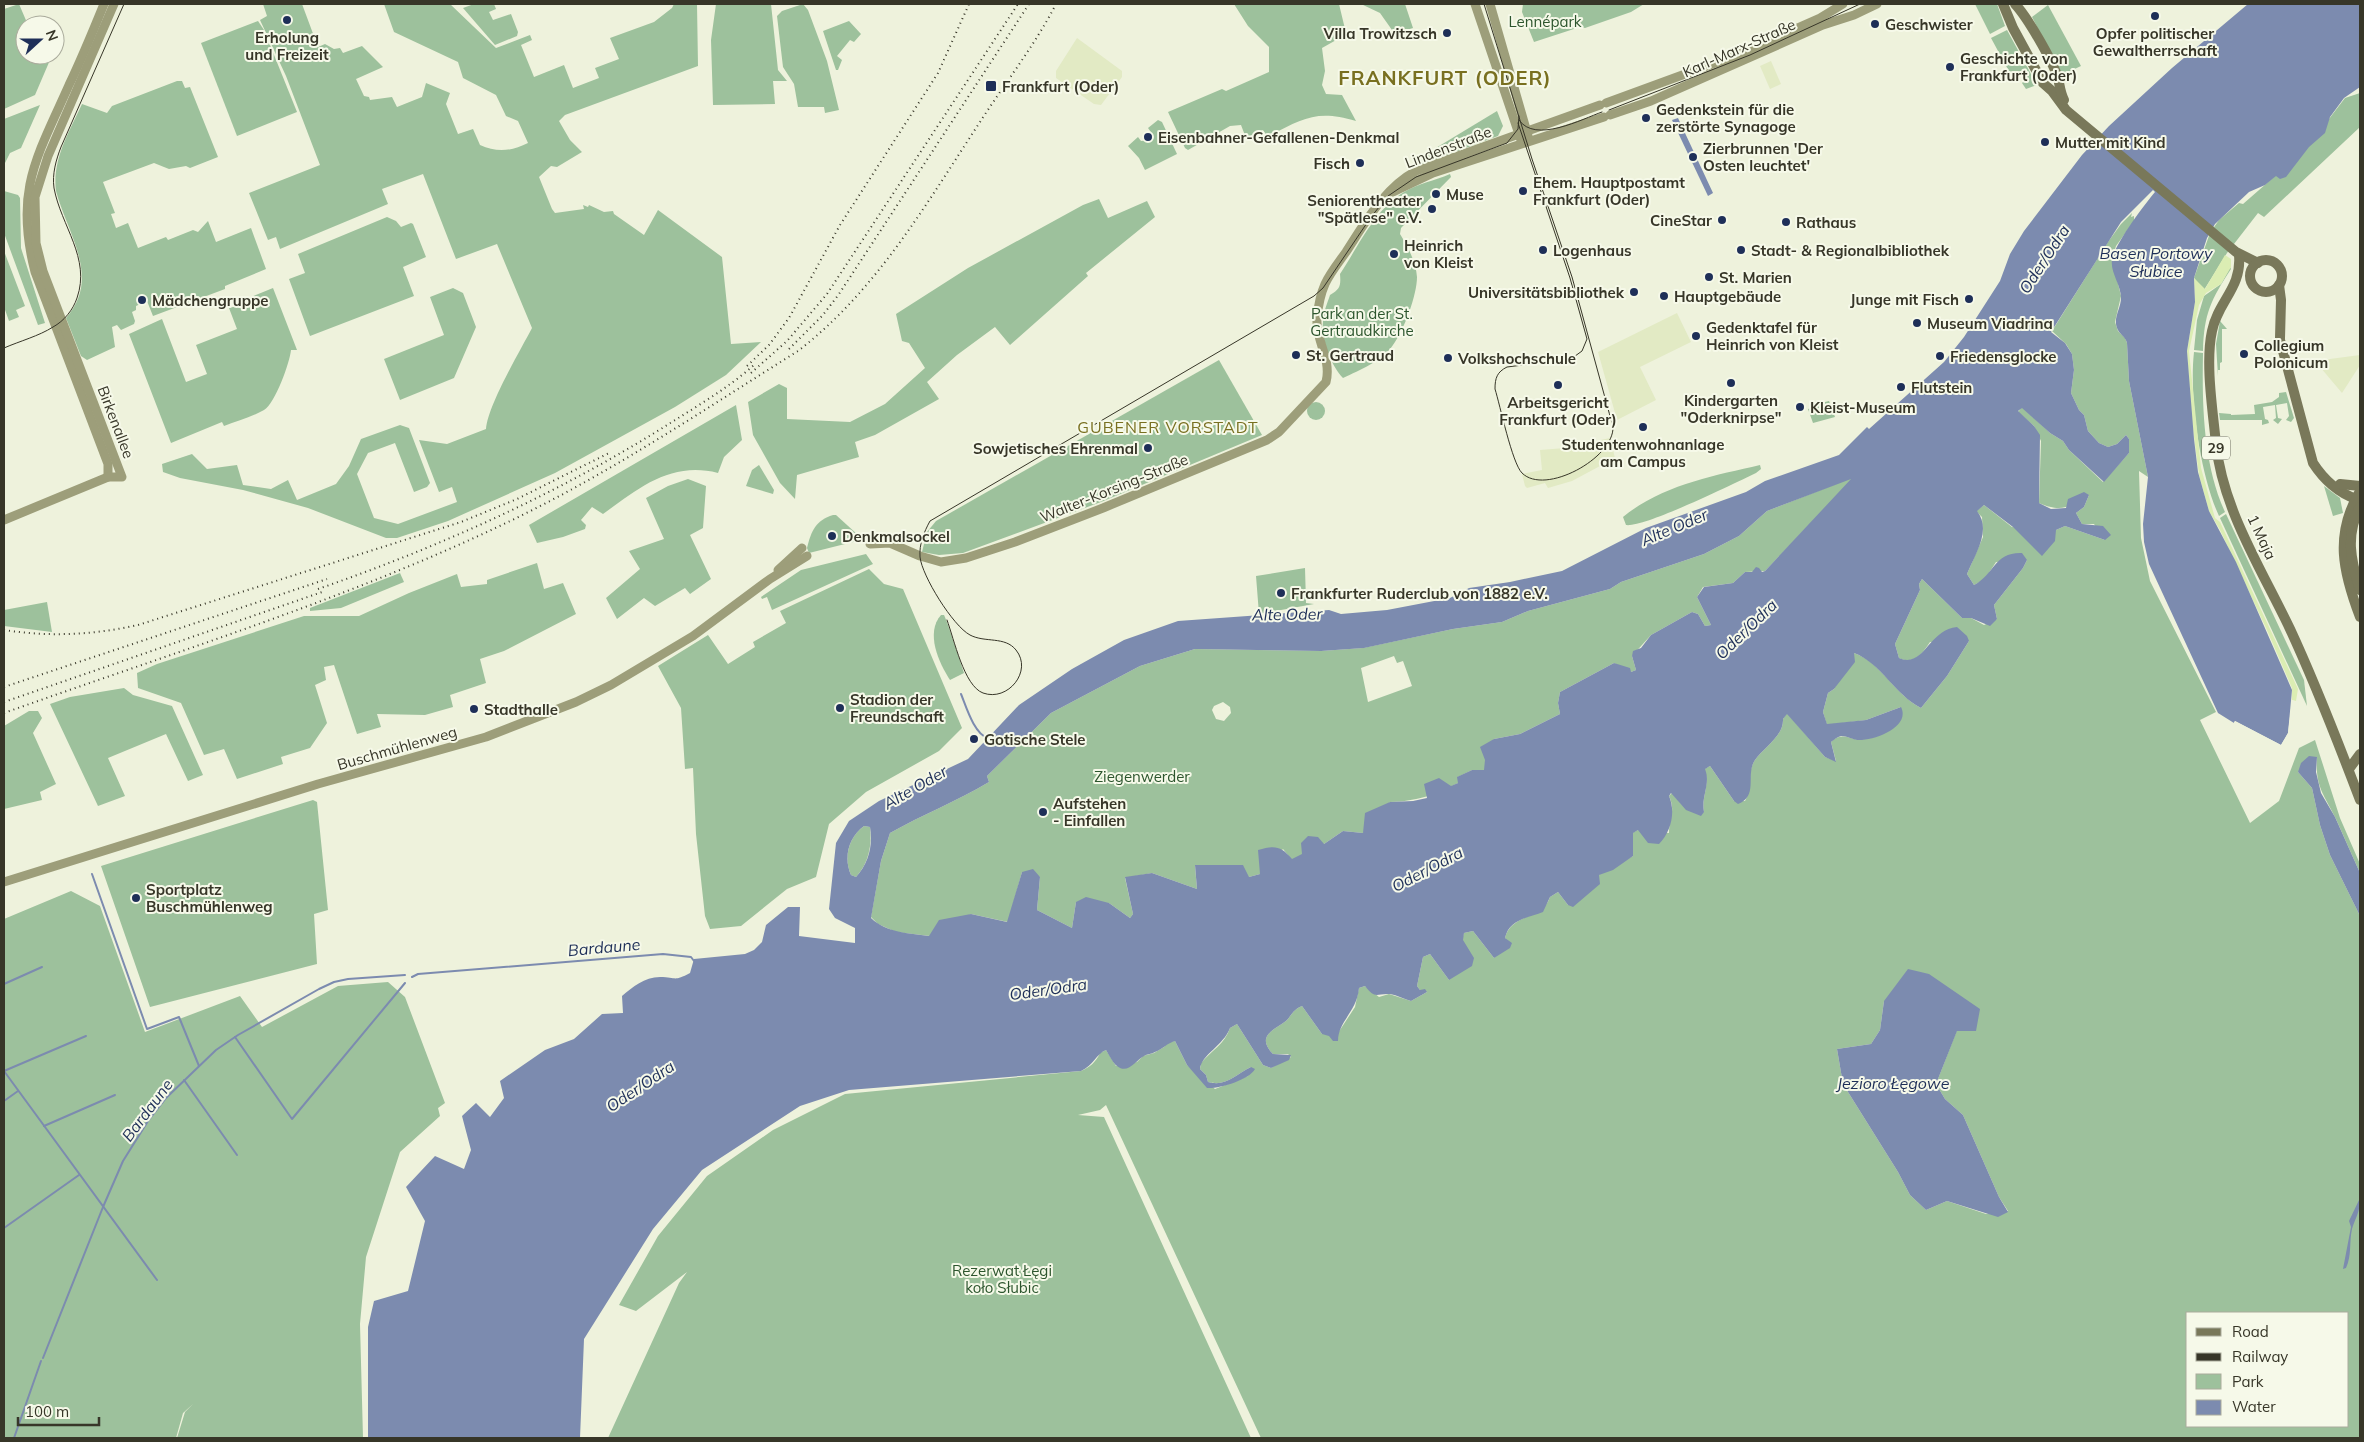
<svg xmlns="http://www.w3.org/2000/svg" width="2364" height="1442" viewBox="0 0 2364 1442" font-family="Mulish,sans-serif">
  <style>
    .green { fill: #9dc19c; fill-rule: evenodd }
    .sand { fill: #dbedb3 }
    .plaza { fill: #e2eac4 }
    .water { fill: #7c8baf; fill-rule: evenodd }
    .pier { fill: #eef2dc }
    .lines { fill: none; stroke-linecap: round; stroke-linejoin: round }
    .stream { stroke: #7c8baf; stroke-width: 2 }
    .secondary { stroke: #9d9e7a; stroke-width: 9 }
    .primary { stroke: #79785a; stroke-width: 10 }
    .tram { stroke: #373628; stroke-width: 1 }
    .rail { stroke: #373628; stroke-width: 2; stroke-dasharray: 1 4; stroke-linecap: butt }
    .poi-dot { fill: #1e2f58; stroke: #f6f9e9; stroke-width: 2 }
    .labels { text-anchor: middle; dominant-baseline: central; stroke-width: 4; stroke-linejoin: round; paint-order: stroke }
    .shield { fill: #f6f9e9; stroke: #707062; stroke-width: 1 }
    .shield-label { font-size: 14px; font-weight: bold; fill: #373628 }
    .park-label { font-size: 15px; fill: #2c552d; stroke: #f6f9e9 }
    .poi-label { font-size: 15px; font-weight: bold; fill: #373628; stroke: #f6f9e9; text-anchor: start }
    .street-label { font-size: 15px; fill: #373628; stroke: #f6f9e9 }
    .water-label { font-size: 16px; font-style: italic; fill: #1e2f58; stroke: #f6f9e9 }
    .neighbourhood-label { font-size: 16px; letter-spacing: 1px; fill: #797020; stroke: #f6f9e9 }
    .district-label { font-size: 20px; font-weight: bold; letter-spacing: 1px; fill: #797020; stroke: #f6f9e9 }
  </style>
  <rect width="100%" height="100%" fill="#eef2dc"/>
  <g class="green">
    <polygon points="19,4 28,25 25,25 25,55 46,55 50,60 35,95 4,109 4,9"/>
    <path d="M 263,4 L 302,4 L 318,47 L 325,44 L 334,49 L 340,48 L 343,53 L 362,46 L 383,67 L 356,79 L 364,96 L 369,97 L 370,100 L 392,97 L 397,107 L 422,97 L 426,83 L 450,93 L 446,104 L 458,134 L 473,129 L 480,145 C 497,153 512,151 528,143 L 518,121 L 506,116 L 496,95 L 463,78 L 458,62 L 394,32 L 384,4 L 450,4 L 496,48 L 530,35 L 532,40 L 521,45 L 534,77 L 564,65 L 573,88 L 599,78 L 595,68 L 619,59 L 610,38 L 654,22 L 672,8 L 674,4 L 697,4 L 698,66 L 565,115 L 559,121 L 570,140 L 582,152 L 557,167 L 551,166 L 539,177 L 552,209 L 555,213 L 584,209 L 583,205 L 588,207 L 589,205 L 604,212 L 613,211 L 614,214 L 644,235 L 658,210 L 722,257 L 731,344 L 761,342 L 726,375 L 675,407 L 555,473 L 448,521 L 397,538 L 386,538 L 308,508 L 243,490 L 180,478 L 163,472 L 162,464 L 192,454 L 207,469 L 237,465 L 243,485 L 271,489 L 288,480 L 297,500 L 336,484 L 349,466 L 361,439 L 400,425 L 409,428 L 430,483 L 427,487 L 414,492 L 395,443 L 368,453 L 357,474 L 374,518 L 398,524 L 457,502 L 452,487 L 439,492 L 419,440 L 447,444 L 486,429 C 488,405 520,351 532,328 L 497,244 L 456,259 L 423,174 L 382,189 L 388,204 L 280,249 L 276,237 L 268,240 L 249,193 L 320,165 L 286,76 L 260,20 L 267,16 Z"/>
    <polygon points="474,4 494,4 496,9 489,12 493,20 511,14 518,32 517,36 495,45 463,8"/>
    <polygon points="716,4 771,4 778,70 787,81 773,81 775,104 713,105 711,40"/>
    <polygon points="803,4 808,10 827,61 839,110 825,113 824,107 798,107 794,84 783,67 777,16 782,11"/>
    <path d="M 1234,4 L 1339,4 L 1345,29 L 1338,39 L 1322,48 L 1325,71 L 1322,85 L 1326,94 L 1342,95 L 1356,121 C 1316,109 1302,119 1267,137 L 1263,130 L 1246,138 L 1241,125 L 1230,126 L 1188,150 L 1185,148 L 1168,112 L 1222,89 L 1226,91 L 1269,72 L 1269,47 L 1248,26 Z"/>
    <polygon points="1361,4 1405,4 1413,28 1403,31 1392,30 1380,13"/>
    <polygon points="1523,4 1644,4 1631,12 1585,28 1580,27 1534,42 1522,12"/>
    <polygon points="1975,4 1997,4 2005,26 1990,34"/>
    <polygon points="2048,5 2081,66 2062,75 2032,17"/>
    <polygon points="258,21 264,30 297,112 237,136 201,43"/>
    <polygon points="849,21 861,34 854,42 850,40 837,56 842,60 838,70 836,70 823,31"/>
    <polygon points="2007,30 2037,85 2026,89 2022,83 2025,80 2022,75 2011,75 1991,38"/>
    <path d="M 177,81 L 182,81 L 185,88 L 190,87 L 218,157 L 190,168 L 186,166 L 169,169 L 154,163 L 103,182 L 115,213 L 111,214 L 116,228 L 128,223 L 138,248 L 166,237 L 168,240 L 193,230 L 198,232 L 208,221 L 216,242 L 251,228 L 266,269 L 225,286 L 225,289 L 153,316 L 147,301 L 136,306 L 136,310 L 132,312 L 135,321 L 134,324 L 121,330 L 117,325 L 112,327 L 115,347 L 87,360 L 81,356 L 66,318 C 102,278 67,233 56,191 C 52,160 69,132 82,104 L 107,113 L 112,106 Z"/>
    <polygon points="2360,93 2360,127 2264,217 2258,213 2227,253 2204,290 2194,278 2210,233 2219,220 2239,203 2243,204 2306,149 2345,98"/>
    <polygon points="40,105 21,148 10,153 4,165 4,119"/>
    <polygon points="1497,111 1503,126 1498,136 1415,167 1416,160"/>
    <polygon points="1158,120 1162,122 1177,154 1145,170 1139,158 1128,146 1138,137 1141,141 1151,140 1153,135 1148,128"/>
    <path d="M 1450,174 L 1451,177 L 1401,228 L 1400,234 C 1408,247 1416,262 1417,277 C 1417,295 1404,330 1393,345 C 1382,361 1360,370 1343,378 C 1331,366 1321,339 1323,322 C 1323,313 1327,304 1330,295 C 1340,289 1341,286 1340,274 C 1358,247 1375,209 1404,192 C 1419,183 1434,181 1450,174 Z"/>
    <polygon points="4,191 18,195 20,198 21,248 45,323 38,325 4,233"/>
    <polygon points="1099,199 1108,218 1147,201 1155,217 1086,273 1088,276 1010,345 995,327 957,355 927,382 939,399 875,435 855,442 859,457 797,475 795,499 780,483 753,435 748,402 779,384 787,388 787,419 850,422 885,404 925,368 909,343 902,341 896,314 968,268 1083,205"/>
    <path d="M 2132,213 L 2131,217 L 2134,216 L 2134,221 L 2116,246 L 2112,259 L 2121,296 L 2115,322 L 2118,331 L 2125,338 L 2127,343 L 2129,381 L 2148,477 L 2139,471 L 2141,538 L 2150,581 L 2216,712 L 2200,720 L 2250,823 L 2279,801 L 2299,748 L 2315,740 L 2340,818 L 2360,864 L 2360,873 C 2352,855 2344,837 2336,819 C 2324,794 2315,787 2317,757 L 2298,772 L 2312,788 L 2320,825 L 2330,855 L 2360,916 L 2360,1438 L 1261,1438 L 1106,1105 L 1100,1110 L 1078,1115 L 1104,1117 L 1251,1438 L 608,1438 L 679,1283 L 687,1272 L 636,1311 L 619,1305 L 658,1236 L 707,1176 L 773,1130 L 845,1094 L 1081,1071 C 1090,1067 1096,1062 1100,1053 L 1106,1050 L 1116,1066 L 1137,1062 L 1143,1056 L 1154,1053 L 1164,1047 L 1168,1042 L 1175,1041 L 1187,1065 L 1215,1089 L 1248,1076 L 1251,1067 C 1235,1075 1226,1087 1208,1082 L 1206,1075 L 1200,1069 L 1201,1063 C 1211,1051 1225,1044 1230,1028 L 1237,1024 L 1263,1065 L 1271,1068 L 1291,1057 L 1288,1054 L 1273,1054 C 1254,1034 1278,1029 1287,1020 C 1293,1013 1293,1010 1302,1006 L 1322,1034 L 1338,1033 L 1355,1007 L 1359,988 L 1365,986 L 1379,997 L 1389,994 L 1411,1001 L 1427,992 L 1420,990 L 1417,986 L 1423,957 L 1430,954 L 1449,980 L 1464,933 L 1473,931 L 1494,958 L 1508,942 L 1505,938 C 1511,913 1543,920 1550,897 L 1558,892 L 1568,905 L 1598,875 L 1633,856 L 1632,833 L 1638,830 L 1669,833 C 1669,818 1676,811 1669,796 L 1672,793 C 1682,805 1688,814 1704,812 C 1701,796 1711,784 1704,769 L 1710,766 L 1734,801 L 1745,801 C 1754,786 1746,774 1755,760 C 1763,748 1784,736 1783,719 L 1787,713 L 1825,757 L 1836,761 L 1831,742 C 1839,733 1848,737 1858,740 L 1901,707 L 1866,720 L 1827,725 L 1823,712 L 1828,693 L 1834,689 L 1854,653 C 1881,662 1895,695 1921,708 L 1947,676 L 1969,641 L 1930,642 C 1922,654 1914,665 1899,658 L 1895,644 L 1920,590 L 1919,584 L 1922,579 L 1962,618 L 1971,618 L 1984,625 L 1997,619 L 1994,605 L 2023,568 L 2027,560 L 1996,562 L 1985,579 L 1974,585 L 1967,574 L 1983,537 L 1982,517 L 1976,511 L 1984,505 L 2012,527 L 2056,530 L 2065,526 L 2105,540 L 2094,524 L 2082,524 L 2076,513 L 2084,507 L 2089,495 C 2069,507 2062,513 2039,503 L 2041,441 L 2034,426 L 2018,412 L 2022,407 L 2050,433 L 2063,441 L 2069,450 L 2103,482 L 2129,453 L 2129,439 L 2126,435 L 2117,444 L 2108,447 L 2099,443 L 2088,431 L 2084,415 L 2079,410 L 2071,393 L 2074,370 L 2072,354 L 2066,344 L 2052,331 L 2108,242 L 2121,224 ZM 1884,1001 L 1957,1030 L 1936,1084 L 1945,1099 L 1963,1115 L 1999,1197 L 2008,1211 L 1986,1214 L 1947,1201 L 1926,1210 L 1910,1195 L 1898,1172 L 1843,1084 L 1837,1049 L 1871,1044 L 1880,1030 ZM 2188,1313 L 2348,1313 L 2348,1426 L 2188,1426 Z"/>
    <polygon points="387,217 396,221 401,227 411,223 413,224 426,257 403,267 414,296 310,336 289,279 305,273 298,254"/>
    <polygon points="4,251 25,306 16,310 19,317 9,321 4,307"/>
    <path d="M 2230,267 L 2231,269 C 2211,300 2204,313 2203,351 L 2194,350 L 2197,320 L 2204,296 L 2221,284 Z"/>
    <path d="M 273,288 L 297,350 L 291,350 C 290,362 275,404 264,410 C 252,417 237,421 224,426 L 222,422 L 171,443 L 129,334 L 162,319 L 186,382 L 207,374 L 196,345 L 237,329 L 229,308 L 237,306 L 236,303 Z"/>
    <polygon points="453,288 463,293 476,327 454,378 400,400 384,359 444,335 430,297"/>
    <polygon points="2220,321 2227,329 2222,329 2222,362 2220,363 2220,370 2218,370 2218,376 2216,344"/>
    <path d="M 2194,352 L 2203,353 C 2202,404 2203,464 2225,512 L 2219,516 C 2200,475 2189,397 2194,352 Z"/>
    <polygon points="1219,360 1262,435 1101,502 963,553 939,555 922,552 927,532 936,521"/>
    <polygon points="2286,392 2294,418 2291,422 2286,420 2289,416 2287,403 2276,405 2278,418 2282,419 2278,424 2273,420 2276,418 2275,405 2263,407 2265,419 2268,420 2269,423 2262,425 2262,420 2220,420 2219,413 2231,414 2231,415 2255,414 2254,405 2272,402 2279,397 2279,393"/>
    <polygon points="1829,401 1835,417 1813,423 1808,409 1825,404 1825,402"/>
    <circle cx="1316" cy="411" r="9"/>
    <path d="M 736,405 L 742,440 L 724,457 L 718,473 C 671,461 639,488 603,514 L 592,507 L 581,520 L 586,525 L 585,529 L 563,537 L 537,543 L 529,525 Z"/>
    <polygon points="759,465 774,490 773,494 746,486 752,470"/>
    <path d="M 1760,465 L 1761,469 L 1756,473 C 1735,483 1644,528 1626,525 L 1623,517 C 1662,485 1713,476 1760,465 Z"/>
    <path d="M 1851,478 L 1851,481 L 1765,571 L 1745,572 L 1733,583 L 1703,587 L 1697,597 L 1711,625 L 1705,626 L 1698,614 L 1692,612 L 1651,635 L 1632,656 L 1636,670 L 1631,672 L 1614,663 L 1560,692 L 1558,703 L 1560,714 L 1520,734 L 1494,739 L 1485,760 L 1485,770 L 1472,770 L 1458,777 L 1458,783 C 1434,795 1418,801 1390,802 L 1363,833 L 1343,831 L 1324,844 L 1292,860 L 1283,849 L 1260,874 L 1249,877 L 1195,866 L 1197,889 L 1152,873 L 1125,878 L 1133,914 L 1130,918 L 1109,903 L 1076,902 L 1072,928 L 1037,910 L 1040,877 L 1022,872 L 1008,922 L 971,914 L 930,936 L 896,932 L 878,924 L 871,917 L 881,861 L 890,833 C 922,815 957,801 989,782 L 987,776 L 1051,713 L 1140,666 L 1195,649 L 1321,651 L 1363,648 L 1453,629 L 1502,622 L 1528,611 L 1610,589 L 1621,582 L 1704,554 L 1739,536 L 1767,511 ZM 1394,656 L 1397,663 L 1403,661 L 1412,686 L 1368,702 L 1361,668 ZM 1223,702 L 1230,707 L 1231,713 L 1224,721 L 1216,719 L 1212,710 L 1214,706 Z"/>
    <polygon points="688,479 706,486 703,528 690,535 711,579 690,594 685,588 655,606 644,598 617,619 606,598 640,569 629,551 664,539 646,498 668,486"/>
    <polygon points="2324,486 2340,498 2343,513 2333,516"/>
    <polygon points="2226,514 2304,680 2307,706 2220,518"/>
    <path d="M 833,515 L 836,515 L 858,535 L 857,541 L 809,553 L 807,548 C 811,531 816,520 833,515 Z"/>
    <polygon points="866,554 873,564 772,610 767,597 762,599 761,597 801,570"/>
    <polygon points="537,563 544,589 563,583 576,614 504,651 480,659 486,683 450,695 453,707 425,715 377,714 381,727 357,734 334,665 324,667 326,680 315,685 327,723 310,748 281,757 283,764 237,779 224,749 204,755 181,703 138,688 137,673 157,664 304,616 359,616 409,593 457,574 461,587 487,584 487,580"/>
    <polygon points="1305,568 1306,603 1314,604 1259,614 1256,576"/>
    <polygon points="869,569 884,584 903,589 962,728 939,751 866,792 829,824 816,877 787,889 741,926 710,929 705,916 696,834 693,768 685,769 681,708 658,666 708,635 728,664 755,647 753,642 786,623 780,611"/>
    <polygon points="400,573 404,582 341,608 310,611 310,608"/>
    <polygon points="47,602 52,632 4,626 4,610"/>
    <path d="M 941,615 L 944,615 L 947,622 L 964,673 L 950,680 C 939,663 925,633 941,615 Z"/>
    <polygon points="124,688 133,695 172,706 203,775 188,781 166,734 108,758 125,796 98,806 50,704 70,697"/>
    <polygon points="29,711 38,711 42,718 33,733 56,784 40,792 42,800 4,809 4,726"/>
    <polygon points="313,800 317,802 328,910 314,914 317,964 150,1007 101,866"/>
    <path d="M 864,826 L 870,827 C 872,845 869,863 856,877 L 851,875 C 843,857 849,837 864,826 Z"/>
    <polygon points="71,891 100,906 145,1032 240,996 262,1027 338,986 388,982 405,997 445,1103 438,1108 440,1116 400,1152 366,1257 360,1324 363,1438 177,1438 185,1412 193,1404 183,1413 176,1438 4,1438 4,919"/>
  </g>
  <polygon class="sand" points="2225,255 2231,259 2231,267 2221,284 2206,293 2199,305 2189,351 2201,468 2215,518 2220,522 2298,689 2296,701 2292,700 2292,688 2266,628 2220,530 2209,511 2199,475 2191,414 2187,351 2195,302 2194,278 2205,289"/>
  <g class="plaza">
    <polygon points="1077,38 1122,71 1122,77 1101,105 1094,104 1056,78 1056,71"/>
    <polygon points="1771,61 1781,84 1770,89 1760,66"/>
    <polygon points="1677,313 1691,342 1640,367 1656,400 1617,420 1598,352"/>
    <polygon points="2360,355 2360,365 2342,393 2315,361"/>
    <polygon points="1610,438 1615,458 1572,481 1548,488 1545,483 1527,488 1525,486 1522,474 1542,470 1540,450 1565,448"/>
  </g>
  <g class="water">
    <path d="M 2248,4 L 2360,4 L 2360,87 L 2344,98 L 2330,117 L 2325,133 L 2309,147 L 2286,177 L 2280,179 L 2276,176 L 2265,185 L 2249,192 L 2215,224 L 2207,238 L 2194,278 L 2195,302 L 2187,351 L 2194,439 L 2198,472 L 2209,511 L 2236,562 L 2292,690 L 2288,733 L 2281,745 L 2235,721 L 2234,723 L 2218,713 L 2149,564 L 2144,542 L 2143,524 L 2148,477 L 2129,381 L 2127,343 C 2125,336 2119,334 2117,328 C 2113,318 2121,308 2121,298 C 2121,285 2110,272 2112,260 C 2114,245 2144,205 2155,192 L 2153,190 L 2121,222 L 2051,332 L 2065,343 L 2072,354 L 2074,370 L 2071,393 L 2079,410 L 2084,415 L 2088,431 L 2099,443 L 2108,447 L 2117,444 L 2126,435 L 2129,439 L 2129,453 L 2104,482 L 2069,450 L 2063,441 L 2050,433 L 2022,408 L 2018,411 L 2034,426 L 2040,435 L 2039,503 L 2051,509 L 2066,508 L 2068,499 L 2084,492 L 2089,495 L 2084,507 L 2076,513 L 2082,524 L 2103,526 L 2111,535 L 2105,540 L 2065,526 L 2056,530 L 2055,541 L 2042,556 L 2013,527 L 1984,505 L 1977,511 C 1992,530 1975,554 1967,574 L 1974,585 C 1995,574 1994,552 2022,553 L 2027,560 L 2023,568 L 1994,605 L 1997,619 L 1990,626 L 1971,618 L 1962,618 L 1922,579 L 1919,584 L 1920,590 L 1895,644 L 1899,658 C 1924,669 1929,629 1957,627 L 1967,636 L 1969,641 L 1947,676 L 1921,708 C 1895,695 1881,663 1854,653 L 1855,662 L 1834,689 L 1828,693 L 1823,712 L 1827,724 L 1866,720 L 1901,707 C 1911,727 1874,741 1857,740 C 1852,739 1847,736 1841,736 C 1837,737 1835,739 1831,742 L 1836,762 L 1825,757 L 1787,714 L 1783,719 C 1784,736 1763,748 1755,760 C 1745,775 1759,796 1738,804 L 1734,801 L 1710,766 L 1705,769 C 1711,784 1701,796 1704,812 L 1701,816 L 1686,810 L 1671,793 L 1669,796 C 1676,812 1671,832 1659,844 L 1648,843 L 1638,830 L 1633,833 L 1633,856 L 1613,870 L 1599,875 L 1600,884 L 1573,907 L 1568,905 L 1558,892 L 1550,897 L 1543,912 C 1528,918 1509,919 1505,938 L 1512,943 L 1510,948 L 1494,958 L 1473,931 L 1464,933 L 1463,940 L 1474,958 L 1472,966 L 1449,980 L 1430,954 L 1423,957 L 1417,986 L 1420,990 L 1425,989 L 1427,992 L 1411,1001 C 1404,999 1397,995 1390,994 C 1376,993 1376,1000 1365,986 L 1359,988 C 1357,1012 1338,1021 1338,1041 L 1333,1041 L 1329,1036 L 1322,1034 L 1302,1006 C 1293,1010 1293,1013 1287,1020 C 1278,1029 1254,1034 1273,1054 L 1291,1055 L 1289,1060 L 1271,1068 L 1263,1065 L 1237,1024 L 1230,1028 C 1224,1045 1201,1055 1200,1069 L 1206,1075 L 1208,1082 C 1226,1087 1235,1075 1251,1067 L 1255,1069 C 1249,1080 1219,1089 1207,1088 L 1187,1065 L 1175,1041 C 1167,1043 1163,1049 1155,1052 C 1152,1054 1147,1054 1144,1056 C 1136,1060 1128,1075 1117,1066 C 1113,1063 1109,1055 1106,1050 C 1096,1054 1094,1065 1081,1071 L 849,1090 L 800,1106 L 702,1170 L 653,1229 L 584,1339 L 580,1438 L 368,1438 L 368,1327 L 374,1301 L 408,1291 L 425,1221 L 406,1187 L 435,1156 L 464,1169 L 471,1150 L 462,1116 L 476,1103 L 490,1117 L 504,1098 L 500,1081 L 545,1050 L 574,1039 L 602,1014 L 623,1013 L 622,996 C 633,987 644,977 660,977 C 677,977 673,982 690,973 L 694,959 L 745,954 L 754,950 L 762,942 L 766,925 L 788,907 L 800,907 L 799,936 L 855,943 L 855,928 L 835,918 L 829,909 L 836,843 L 849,821 L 879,801 L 968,759 L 1019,705 L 1072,669 L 1124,640 L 1178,621 L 1329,610 L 1341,614 L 1387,610 L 1450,598 L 1469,588 L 1510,582 L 1562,571 L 1646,528 L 1746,492 L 1765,481 L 1839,455 L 1867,427 L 1869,429 L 1944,362 L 1964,337 L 2000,281 L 2010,254 L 2024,231 L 2082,155 L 2109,126 L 2172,68 ZM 1851,479 L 1765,571 L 1762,572 L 1759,568 L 1756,567 L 1752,572 L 1745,572 L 1733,583 L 1704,587 L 1697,597 L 1711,625 L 1705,626 L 1698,614 L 1692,612 L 1651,635 L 1641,648 L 1633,651 L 1632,656 L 1636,670 L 1631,672 L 1630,668 L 1614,663 L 1560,692 L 1558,703 L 1560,714 L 1520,734 L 1494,739 L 1480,747 L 1485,760 L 1484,770 L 1472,770 L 1457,777 L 1458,783 L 1451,786 L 1439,778 L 1424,784 L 1427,798 L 1413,801 L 1390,802 L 1365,813 L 1363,833 L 1343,831 L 1324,844 L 1318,837 L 1308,836 L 1301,843 L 1302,854 L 1292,859 C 1281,846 1275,845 1258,850 L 1260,874 L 1249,877 L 1243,865 L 1195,865 L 1197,889 L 1152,873 L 1125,877 L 1133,914 L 1130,918 L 1109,903 L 1086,897 L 1076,902 L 1072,928 L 1037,910 L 1040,877 L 1033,869 L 1022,872 L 1007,922 L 971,914 L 939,920 L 929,936 C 908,933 887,933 871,918 L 881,861 L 890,833 C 922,815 957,801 989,782 L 987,776 L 1051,713 L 1140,666 L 1195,649 L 1321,651 L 1364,648 L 1453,629 L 1502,622 L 1528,611 L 1610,589 L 1621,582 L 1704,554 L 1739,536 L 1767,511 ZM 864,826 L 870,827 C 873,845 869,863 856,877 L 851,875 C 843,857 849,837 864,826 Z"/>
    <polygon points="1678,118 1713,193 1708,196 1672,120"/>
    <polygon points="2309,756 2317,757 2316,772 2321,793 2335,817 2360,873 2360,916 2330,855 2320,825 2312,788 2298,772 2301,763"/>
    <polygon points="1908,969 1929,974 1980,1009 1976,1031 1957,1031 1936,1084 1945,1099 1963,1115 1999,1197 2008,1212 1998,1217 1947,1201 1926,1210 1910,1195 1898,1172 1843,1084 1837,1049 1871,1044 1880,1030 1884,1001"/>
    <path d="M 2360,1198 C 2360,1213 2356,1216 2352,1229 C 2349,1242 2352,1255 2346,1268 L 2343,1269 L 2351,1227 L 2349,1221 Z"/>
  </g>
  <polygon class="pier" points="2292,700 2295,701 2290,734 2282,747 2233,724 2235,721 2281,745 2288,733"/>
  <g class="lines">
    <g class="stream">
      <path d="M 961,694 C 966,706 974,734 988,738"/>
      <polyline points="92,874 147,1029 179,1017 199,1066"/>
      <polyline points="412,977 418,974 663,954 691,957 694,961"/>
      <polyline points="4,984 42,967"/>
      <polyline points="235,1037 292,1119 405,983"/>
      <polyline points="4,1071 157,1280"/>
      <polyline points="4,1071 86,1036"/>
      <polyline points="184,1080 237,1155"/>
      <polyline points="4,1101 18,1091"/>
      <polyline points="44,1126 115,1095"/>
      <polyline points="4,1228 79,1175"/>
      <polyline points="43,1358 103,1207 123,1161 148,1121 166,1098 216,1050 238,1035 319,989 334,982 348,979 405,975"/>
      <polyline points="14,1438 41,1361"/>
    </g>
    <g class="secondary">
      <path d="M 104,4 C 93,31 82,58 69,85 C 37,157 14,190 35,272 L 108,464 L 108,477"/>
      <polyline points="1475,4 1521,140"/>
      <polyline points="1490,4 1528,136"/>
      <polyline points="1606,103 1737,55 1820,18 1843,4"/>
      <polyline points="1610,115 1651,101 1823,25 1854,15 1877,4"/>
      <polyline points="1393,192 1433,173 1604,117"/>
      <polyline points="4,520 108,477 122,477 43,271 36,243 35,197 48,156 114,4"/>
      <path d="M 870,544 L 890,543 L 920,556 L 941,562 L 966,558 L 1015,542 L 1103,508 L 1267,440 L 1279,432 L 1326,382 C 1332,359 1315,340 1317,318 C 1318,308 1321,293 1325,284 C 1330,273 1339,262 1346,252 C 1365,223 1384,188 1416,171 L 1600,105"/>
      <polyline points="778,570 802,548"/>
      <polyline points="4,882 318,784 486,737 576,702 611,685 693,636 770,579 807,556"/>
    </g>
    <g class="primary">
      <polyline points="2003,4 2013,28 2043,83 2052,91 2066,110 2236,252 2258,263"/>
      <path d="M 2015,4 C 2028,18 2052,60 2058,78 C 2060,86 2060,92 2064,100"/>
      <path d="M 2239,255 C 2242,288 2218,301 2212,331 C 2205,363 2213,412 2216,444 C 2223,510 2262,570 2290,629 C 2316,685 2338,742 2360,800"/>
      <circle cx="2266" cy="276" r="16"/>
      <polyline points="2279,285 2281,300 2280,338"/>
      <path d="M 2280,340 L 2313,463 C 2324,480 2337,492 2356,499"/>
      <polyline points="2340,484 2360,486"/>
      <path d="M 2360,491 C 2334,535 2343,572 2360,617"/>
      <path d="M 2360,507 C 2345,535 2351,561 2360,590"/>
      <polyline points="2349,769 2360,754"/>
    </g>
    <g class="tram">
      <path d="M 1484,4 L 1532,159 L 1572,277 L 1613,427 C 1614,458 1545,496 1522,473 C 1512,463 1500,405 1495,389 C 1495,378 1497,372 1507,367 L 1571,359 L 1582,351 L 1587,339 L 1570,278 L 1518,123"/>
      <polyline points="1609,110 1750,55 1860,4"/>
      <path d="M 1519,120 C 1535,144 1582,119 1602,112"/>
      <path d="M 4,348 C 20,341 39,336 53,327 C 64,321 73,310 77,298 C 91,258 61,226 54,188 C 52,174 56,160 61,147 L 124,4"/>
      <path d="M 947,620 C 954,639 964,686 983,693 C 1008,702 1033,671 1016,650 C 1005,636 985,643 970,635 C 953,626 922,576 920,557 C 919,544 924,532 930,521 L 1314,296 L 1323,288 L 1371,217 L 1388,196 L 1416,177 L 1507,143 L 1518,129 L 1519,116"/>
    </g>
    <g class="rail">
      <polyline points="789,349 823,315 839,294 1029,4"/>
      <polyline points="747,366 769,345 789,318 840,225 938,73 969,4"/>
      <polyline points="751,373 787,341 827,294 1018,4"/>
      <path d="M 318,589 C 439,547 555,495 664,427 C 694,408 727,389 754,365"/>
      <path d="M 4,630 C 49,637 93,635 138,625 L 461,522 L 517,499 L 609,453"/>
      <polyline points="4,687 327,579"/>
      <polyline points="4,702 325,591"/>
      <path d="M 4,713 C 172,653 345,600 506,523 C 609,474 702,411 798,351 C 877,290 926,204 980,122 C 1005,83 1035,45 1056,4"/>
    </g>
  </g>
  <g class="poi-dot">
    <circle cx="2155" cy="16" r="5"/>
    <circle cx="287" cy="20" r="5"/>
    <circle cx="1875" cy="24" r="5"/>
    <circle cx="1447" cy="33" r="5"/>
    <circle cx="1950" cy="67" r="5"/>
    <rect x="985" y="80" width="12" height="12" rx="2.5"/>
    <circle cx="1646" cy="118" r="5"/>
    <circle cx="1148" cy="137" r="5"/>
    <circle cx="2045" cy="142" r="5"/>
    <circle cx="1693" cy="157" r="5"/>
    <circle cx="1360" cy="163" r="5"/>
    <circle cx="1523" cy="191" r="5"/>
    <circle cx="1436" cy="194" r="5"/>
    <circle cx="1432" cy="209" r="5"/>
    <circle cx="1722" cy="220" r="5"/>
    <circle cx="1786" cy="222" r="5"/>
    <circle cx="1543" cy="250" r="5"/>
    <circle cx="1741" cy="250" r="5"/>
    <circle cx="1394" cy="254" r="5"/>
    <circle cx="1709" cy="277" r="5"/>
    <circle cx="1634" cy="292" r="5"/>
    <circle cx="1664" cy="296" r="5"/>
    <circle cx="1969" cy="299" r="5"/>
    <circle cx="142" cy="300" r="5"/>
    <circle cx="1917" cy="323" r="5"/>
    <circle cx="1696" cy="336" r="5"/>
    <circle cx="2244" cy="354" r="5"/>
    <circle cx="1296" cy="355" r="5"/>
    <circle cx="1940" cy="356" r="5"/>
    <circle cx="1448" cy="358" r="5"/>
    <circle cx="1731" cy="383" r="5"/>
    <circle cx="1558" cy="385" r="5"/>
    <circle cx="1901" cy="387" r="5"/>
    <circle cx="1800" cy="407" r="5"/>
    <circle cx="1643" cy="427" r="5"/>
    <circle cx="1148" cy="448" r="5"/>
    <circle cx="832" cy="536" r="5"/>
    <circle cx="1281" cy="593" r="5"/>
    <circle cx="840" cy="708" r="5"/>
    <circle cx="474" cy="709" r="5"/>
    <circle cx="974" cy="739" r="5"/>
    <circle cx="1043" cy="812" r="5"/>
    <circle cx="136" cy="898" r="5"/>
  </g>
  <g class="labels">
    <rect class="shield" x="2202" y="436.5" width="28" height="23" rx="4"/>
    <g class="shield-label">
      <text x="2216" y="448">29</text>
    </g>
    <g class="park-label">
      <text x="1545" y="21">Lennépark</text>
      <text x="1362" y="313">Park an der St.<tspan x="1362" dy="17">Gertraudkirche</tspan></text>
      <text x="1142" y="776">Ziegenwerder</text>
      <text x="1002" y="1270">Rezerwat Łęgi<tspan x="1002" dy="17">koło Słubic</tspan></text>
    </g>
    <g class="poi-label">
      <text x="1885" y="24">Geschwister</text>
      <text x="1437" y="33" text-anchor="end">Villa Trowitzsch</text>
      <text x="2155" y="33" text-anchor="middle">Opfer politischer<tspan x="2155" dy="17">Gewaltherrschaft</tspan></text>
      <text x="287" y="37" text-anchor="middle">Erholung<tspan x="287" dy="17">und Freizeit</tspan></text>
      <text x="1960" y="58">Geschichte von<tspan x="1960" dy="17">Frankfurt (Oder)</tspan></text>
      <text x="1002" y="86">Frankfurt (Oder)</text>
      <text x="1656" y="109">Gedenkstein für die<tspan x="1656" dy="17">zerstörte Synagoge</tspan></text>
      <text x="1158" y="137">Eisenbahner-Gefallenen-Denkmal</text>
      <text x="2055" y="142">Mutter mit Kind</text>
      <text x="1703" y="148">Zierbrunnen 'Der<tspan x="1703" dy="17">Osten leuchtet'</tspan></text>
      <text x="1350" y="163" text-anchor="end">Fisch</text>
      <text x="1533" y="182">Ehem. Hauptpostamt<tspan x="1533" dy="17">Frankfurt (Oder)</tspan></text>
      <text x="1446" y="194">Muse</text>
      <text x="1422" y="200" text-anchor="end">Seniorentheater<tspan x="1422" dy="17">"Spätlese" e.V.</tspan></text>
      <text x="1712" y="220" text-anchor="end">CineStar</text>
      <text x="1796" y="222">Rathaus</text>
      <text x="1404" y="245">Heinrich<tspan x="1404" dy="17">von Kleist</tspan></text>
      <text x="1553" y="250">Logenhaus</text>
      <text x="1751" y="250">Stadt- &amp; Regionalbibliothek</text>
      <text x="1719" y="277">St. Marien</text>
      <text x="1624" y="292" text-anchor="end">Universitätsbibliothek</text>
      <text x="1674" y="296">Hauptgebäude</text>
      <text x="1959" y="299" text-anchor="end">Junge mit Fisch</text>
      <text x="152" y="300">Mädchengruppe</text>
      <text x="1927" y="323">Museum Viadrina</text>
      <text x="1706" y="327">Gedenktafel für<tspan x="1706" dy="17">Heinrich von Kleist</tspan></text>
      <text x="2254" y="345">Collegium<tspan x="2254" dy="17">Polonicum</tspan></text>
      <text x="1306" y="355">St. Gertraud</text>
      <text x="1950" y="356">Friedensglocke</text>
      <text x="1458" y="358">Volkshochschule</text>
      <text x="1911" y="387">Flutstein</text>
      <text x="1731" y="400" text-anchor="middle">Kindergarten<tspan x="1731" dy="17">"Oderknirpse"</tspan></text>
      <text x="1558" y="402" text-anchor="middle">Arbeitsgericht<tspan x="1558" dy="17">Frankfurt (Oder)</tspan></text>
      <text x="1810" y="407">Kleist-Museum</text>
      <text x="1643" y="444" text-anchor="middle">Studentenwohnanlage<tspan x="1643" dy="17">am Campus</tspan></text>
      <text x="1138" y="448" text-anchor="end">Sowjetisches Ehrenmal</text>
      <text x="842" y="536">Denkmalsockel</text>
      <text x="1291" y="593">Frankfurter Ruderclub von 1882 e.V.</text>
      <text x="850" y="699">Stadion der<tspan x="850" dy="17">Freundschaft</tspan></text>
      <text x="484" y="709">Stadthalle</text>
      <text x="984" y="739">Gotische Stele</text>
      <text x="1053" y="803">Aufstehen<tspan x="1053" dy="17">- Einfallen</tspan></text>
      <text x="146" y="889">Sportplatz<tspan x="146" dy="17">Buschmühlenweg</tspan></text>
    </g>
    <g class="street-label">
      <text transform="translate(1739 48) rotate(-24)">Karl-Marx-Straße</text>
      <text transform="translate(1448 147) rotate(-21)">Lindenstraße</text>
      <text transform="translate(116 422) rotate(69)">Birkenallee</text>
      <text transform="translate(1114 488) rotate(-22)">Walter-Korsing-Straße</text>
      <text transform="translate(2262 537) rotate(65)">1 Maja</text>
      <text transform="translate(397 748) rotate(-16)">Buschmühlenweg</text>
    </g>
    <g class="water-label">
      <text x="2156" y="253">Basen Portowy<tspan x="2156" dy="18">Słubice</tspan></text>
      <text transform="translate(2044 259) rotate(-57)">Oder/Odra</text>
      <text transform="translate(1674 527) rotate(-23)">Alte Oder</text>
      <text transform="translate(1287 614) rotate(-1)">Alte Oder</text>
      <text transform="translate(1746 629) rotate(-44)">Oder/Odra</text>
      <text transform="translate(915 787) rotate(-30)">Alte Oder</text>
      <text transform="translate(1427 869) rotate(-28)">Oder/Odra</text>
      <text transform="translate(604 947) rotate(-5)">Bardaune</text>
      <text transform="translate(1048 989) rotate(-8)">Oder/Odra</text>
      <text x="1893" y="1083">Jezioro Łęgowe</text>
      <text transform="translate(640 1086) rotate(-34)">Oder/Odra</text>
      <text transform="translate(147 1110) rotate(-53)">Bardaune</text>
    </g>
    <g class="neighbourhood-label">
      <text x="1168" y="427">GUBENER VORSTADT</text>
    </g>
    <g class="district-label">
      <text x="1445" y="77">FRANKFURT (ODER)</text>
    </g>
  </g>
  <rect width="2364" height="1442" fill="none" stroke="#373628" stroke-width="10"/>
  <rect x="2186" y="1312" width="162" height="115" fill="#f6f9e9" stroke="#aaab9c"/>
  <rect x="2196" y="1328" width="25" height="8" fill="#79785a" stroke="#aaab9c"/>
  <text x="2232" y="1337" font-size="15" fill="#373628">Road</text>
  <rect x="2196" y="1353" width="25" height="8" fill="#373628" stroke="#aaab9c"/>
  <text x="2232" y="1362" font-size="15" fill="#373628">Railway</text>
  <rect x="2196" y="1374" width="25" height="15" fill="#9dc19c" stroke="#aaab9c"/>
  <text x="2232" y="1387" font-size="15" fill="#373628">Park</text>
  <rect x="2196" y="1400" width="25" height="15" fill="#7c8baf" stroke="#aaab9c"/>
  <text x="2232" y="1412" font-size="15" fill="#373628">Water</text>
  <g transform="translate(40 40) rotate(69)"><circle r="24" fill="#f6f9e9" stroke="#aaab9c"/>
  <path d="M0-4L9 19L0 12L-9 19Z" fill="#1e2f58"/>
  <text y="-8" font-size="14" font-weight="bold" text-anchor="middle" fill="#373628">N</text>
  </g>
  <path d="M18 1417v8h81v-8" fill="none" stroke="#373628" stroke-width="2.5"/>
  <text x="25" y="1417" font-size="15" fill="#373628" stroke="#f6f9e9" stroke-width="4" paint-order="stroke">100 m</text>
</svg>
